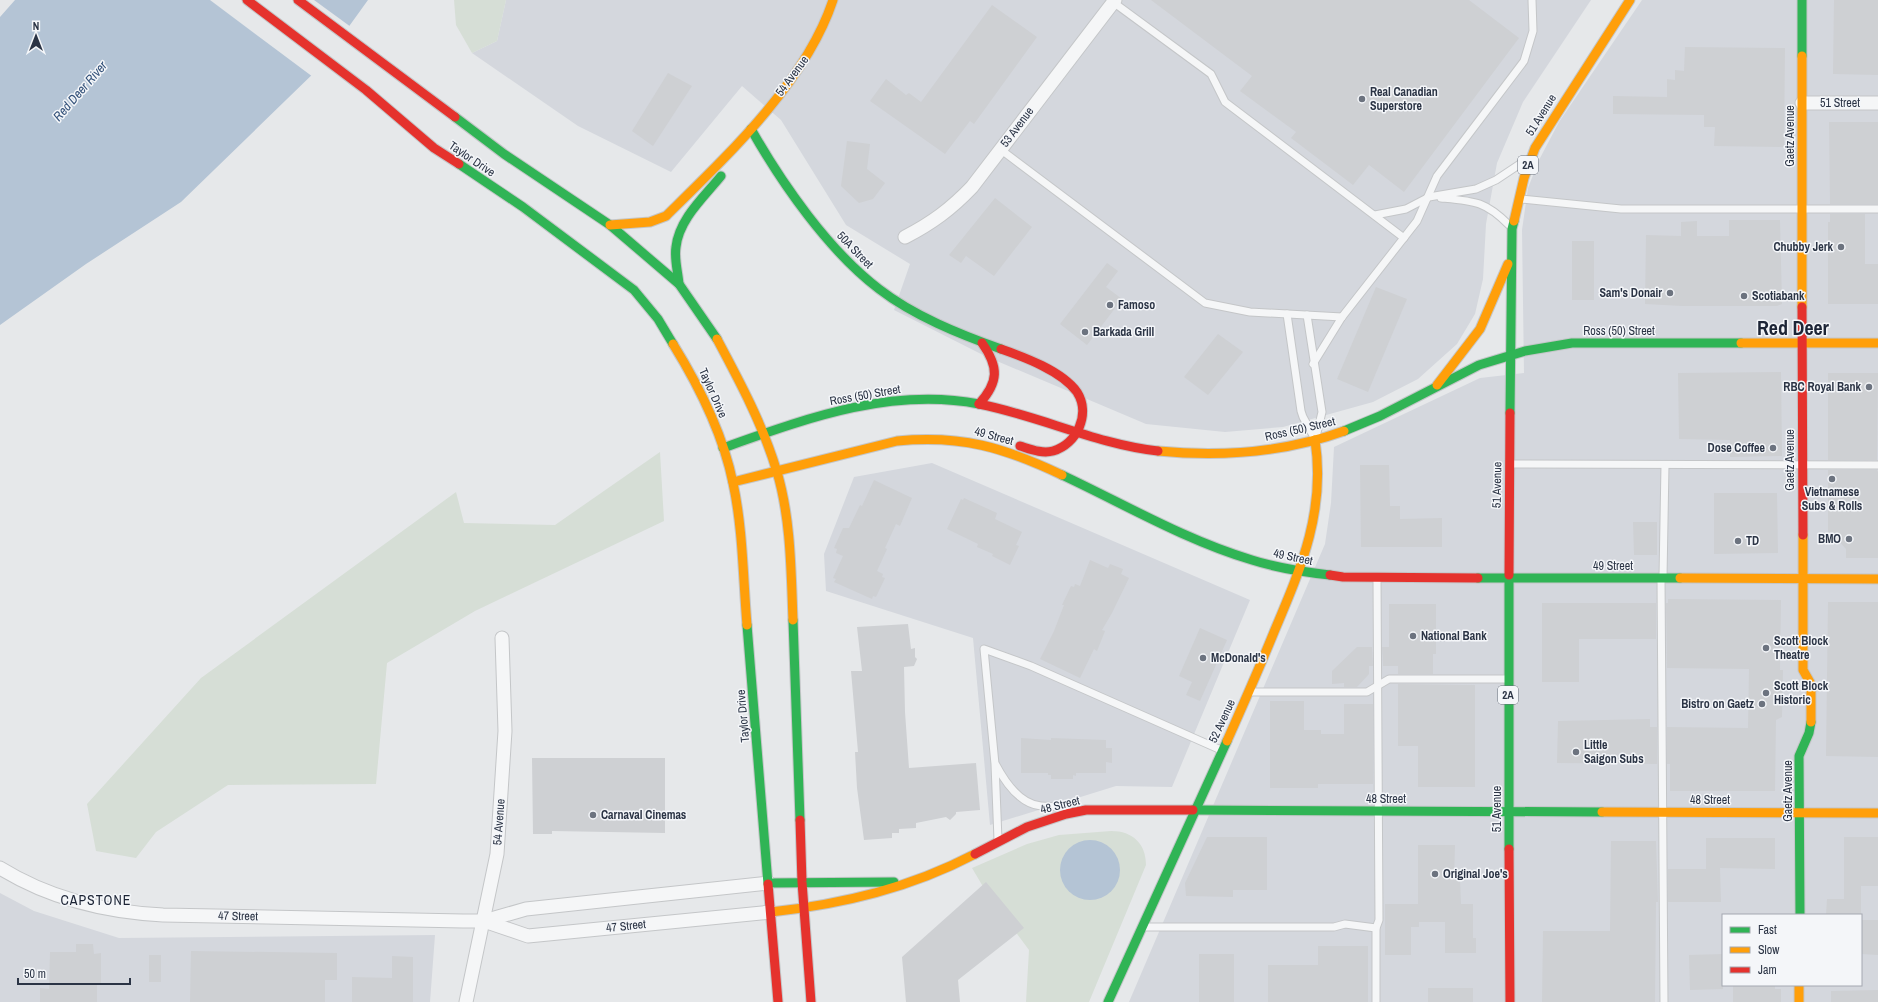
<svg xmlns="http://www.w3.org/2000/svg" width="1878" height="1002" viewBox="0 0 1878 1002" font-family="'Archivo Narrow',sans-serif">
  <style>
    .built { fill: #d4d7dd; fill-rule: evenodd }
    .green { fill: #d6ded6 }
    .water { fill: #b4c4d5 }
    .pier { fill: #e6e8ea }
    .building { fill: #ced0d3 }
    .lines { fill: none; stroke-linecap: round; stroke-linejoin: round }
    .lane-casing { stroke: #c4c6c8; stroke-width: 9 }
    .street-casing { stroke: #c4c6c8; stroke-width: 15 }
    .fast-casing { stroke: #c4c6c8; stroke-width: 11 }
    .slow-casing { stroke: #c4c6c8; stroke-width: 11 }
    .jam-casing { stroke: #c4c6c8; stroke-width: 11 }
    .lane { stroke: #f5f6f7; stroke-width: 7 }
    .street { stroke: #f5f6f7; stroke-width: 13 }
    .fast { stroke: #30b455; stroke-width: 9 }
    .slow { stroke: #ff9f0a; stroke-width: 9 }
    .jam { stroke: #e5322d; stroke-width: 9 }
    .poi-dot { fill: #6c737f; stroke: #f4f6f9; stroke-width: 1.5 }
    .labels { text-anchor: middle; dominant-baseline: central; stroke-width: 3; stroke-linejoin: round; paint-order: stroke }
    .shield { fill: #f4f6f9; stroke: #676e7b; stroke-width: 1 }
    .shield-label { font-size: 11px; font-weight: bold; fill: #2b3445 }
    .street-label { font-size: 12px; fill: #2b3445; stroke: #f4f6f9 }
    .poi-label { font-size: 12px; font-weight: bold; fill: #2b3445; stroke: #f4f6f9; text-anchor: start }
    .water-label { font-size: 13px; font-style: italic; fill: #34527a; stroke: #f4f6f9 }
    .quarter-label { font-size: 14px; letter-spacing: 1px; fill: #1d2536; stroke: #f4f6f9 }
    .town-label { font-size: 20px; font-weight: bold; fill: #1d2536; stroke: #f4f6f9 }
  </style>
  <rect width="100%" height="100%" fill="#e6e8ea"/>
  <g class="built">
    <polygon points="506,0 1591,0 1523,102 1497,163 1486,224 1483,279 1475,314 1457,344 1418,379 1373,402 1283,427 1225,432 1146,424 985,356 894,310 910,264 846,225 781,120 742,86 671,172 578,126 472,53 497,41"/>
    <path d="M 1642,0 L 1878,0 L 1878,1002 L 1129,1002 L 1325,544 L 1331,503 L 1334,447 L 1480,378 L 1524,373 L 1522,230 L 1528,188 L 1539,160 L 1559,122 ZM 1723,915 L 1861,915 L 1861,985 L 1723,985 Z"/>
    <polygon points="932,463 1250,600 1172,787 1116,786 990,825 973,638 826,591 824,554 854,477"/>
    <polygon points="0,893 34,911 119,938 435,935 430,1002 0,1002"/>
  </g>
  <g class="green">
    <polygon points="454,0 506,0 497,41 472,53 456,25"/>
    <polygon points="660,452 664,521 475,611 387,663 376,784 228,785 156,832 136,858 96,851 87,804 201,678 456,492 464,523 555,525"/>
    <path d="M 1111,831 C 1133,831 1146,844 1146,865 L 1089,1002 L 1026,1002 L 1029,950 L 988,895 L 972,868 L 1027,844 L 1059,835 Z"/>
  </g>
  <g class="water">
    <polygon points="15,0 368,0 319,68 181,202 86,264 0,325 0,17"/>
    <circle cx="1090" cy="870" r="30"/>
  </g>
  <polygon class="pier" points="210,0 314,0 351,27 321,69 313,77"/>
  <g class="building">
    <polygon points="1151,0 1469,0 1519,38 1404,192 1369,165 1353,185 1291,138 1296,132 1240,91 1252,76"/>
    <polygon points="1834,0 1878,0 1878,75 1833,74"/>
    <polygon points="992,5 1037,37 974,124 970,121 945,154 870,101 886,79 906,95 909,93 921,102"/>
    <polygon points="1685,47 1785,48 1784,147 1714,146 1715,127 1704,127 1704,115 1613,114 1613,96 1667,97 1667,79 1675,80 1675,70 1684,71"/>
    <polygon points="668,73 692,86 653,146 632,131"/>
    <polygon points="1829,122 1878,122 1878,204 1830,204"/>
    <polygon points="847,141 870,144 867,169 885,183 873,199 859,203 841,186"/>
    <polygon points="995,198 1032,227 994,276 966,256 961,263 949,255"/>
    <polygon points="1830,214 1865,214 1865,264 1878,264 1878,304 1828,304 1828,222 1830,222"/>
    <polygon points="1729,220 1780,220 1782,304 1777,306 1682,306 1645,304 1646,235 1681,236 1681,222 1697,221 1697,236 1729,236"/>
    <rect x="1572" y="241" width="22" height="59"/>
    <polygon points="1107,263 1118,271 1106,287 1122,299 1087,345 1060,324"/>
    <polygon points="1376,287 1407,299 1368,392 1337,379"/>
    <polygon points="1218,334 1243,352 1208,395 1184,377"/>
    <polygon points="1781,372 1782,456 1730,457 1730,440 1679,439 1678,373"/>
    <polygon points="1828,373 1878,373 1877,460 1828,460"/>
    <polygon points="1360,465 1389,465 1390,506 1400,506 1400,519 1442,518 1442,547 1361,547"/>
    <polygon points="1828,470 1877,470 1878,472 1878,558 1846,558 1846,549 1836,538 1828,538"/>
    <polygon points="874,480 912,498 900,526 896,524 885,548 887,549 877,571 883,574 882,577 885,578 876,597 873,596 872,599 834,582 836,579 833,578 843,556 836,553 837,549 834,548 843,528 849,528 860,505 862,506"/>
    <polygon points="1714,493 1777,493 1778,553 1714,554"/>
    <polygon points="964,498 997,513 995,519 1022,532 1016,545 1019,546 1010,565 992,556 993,554 977,547 978,544 947,529 961,499 963,500"/>
    <polygon points="1633,522 1657,522 1657,555 1634,555"/>
    <polygon points="1090,560 1108,568 1110,564 1123,569 1121,574 1129,578 1112,613 1102,630 1105,631 1097,651 1094,649 1080,678 1040,659 1054,631 1064,605 1062,605 1071,586 1074,587 1075,584 1080,586"/>
    <polygon points="1668,599 1781,600 1780,670 1783,670 1782,717 1776,720 1775,791 1670,791 1670,764 1667,764 1667,727 1748,728 1749,669 1667,668 1666,603 1668,603"/>
    <polygon points="1828,602 1878,602 1878,757 1826,756"/>
    <polygon points="1542,603 1656,603 1656,639 1579,639 1579,682 1542,682"/>
    <polygon points="1389,604 1436,604 1436,654 1433,654 1433,674 1398,674 1398,666 1383,666 1382,647 1389,647"/>
    <polygon points="908,624 911,649 915,648 915,657 917,659 914,666 904,667 905,712 909,768 976,763 980,810 956,812 956,814 950,820 946,817 916,823 916,828 899,829 899,833 892,833 892,838 864,840 857,788 855,752 858,752 851,671 862,671 857,627"/>
    <polygon points="1200,628 1227,640 1200,701 1186,695 1192,682 1179,676"/>
    <polygon points="1357,647 1372,647 1373,666 1369,666 1369,674 1357,687 1344,687 1344,683 1332,684 1332,671"/>
    <polygon points="1398,684 1475,685 1475,787 1418,787 1418,746 1398,746"/>
    <polygon points="1270,701 1304,701 1304,730 1321,730 1321,734 1344,734 1344,704 1373,704 1373,784 1318,784 1318,788 1270,788"/>
    <polygon points="1650,719 1650,727 1657,727 1657,764 1557,763 1558,721"/>
    <polygon points="1021,738 1051,740 1051,738 1106,740 1106,748 1112,748 1112,763 1106,762 1106,773 1076,773 1076,776 1073,775 1073,779 1051,779 1051,775 1048,775 1048,773 1021,773"/>
    <polygon points="532,758 665,758 665,833 552,831 552,834 533,834"/>
    <polygon points="1207,837 1267,837 1267,890 1233,890 1233,897 1186,896 1185,883"/>
    <polygon points="1844,837 1878,837 1878,886 1861,886 1861,915 1826,915 1827,899 1844,899"/>
    <polygon points="1706,838 1775,838 1775,869 1720,868 1721,902 1668,902 1668,869 1706,869"/>
    <polygon points="1611,841 1656,841 1658,902 1656,902 1655,1002 1542,1002 1543,931 1610,931"/>
    <polygon points="1418,845 1455,845 1454,880 1460,879 1461,904 1473,904 1473,938 1476,938 1476,953 1445,953 1445,922 1419,922 1419,927 1411,927 1411,955 1385,955 1385,904 1418,904"/>
    <polygon points="986,882 1024,928 958,980 960,1002 906,1002 902,957"/>
    <polygon points="1861,920 1878,920 1878,955 1861,954"/>
    <polygon points="76,944 93,944 94,954 101,953 101,985 97,985 97,1002 40,1002 40,988 49,989 50,952 76,952"/>
    <polygon points="1318,946 1368,946 1368,1002 1268,1002 1268,965 1318,965"/>
    <polygon points="191,951 337,953 337,980 325,980 325,1002 190,1002"/>
    <rect x="1199" y="954" width="35" height="48"/>
    <polygon points="1723,954 1723,989 1690,990 1689,955"/>
    <rect x="149" y="955" width="12" height="27"/>
    <polygon points="392,956 413,957 413,1002 352,1002 352,977 392,978"/>
    <polygon points="1733,985 1775,985 1775,989 1781,989 1781,1002 1733,1002"/>
    <rect x="1428" y="988" width="45" height="14"/>
    <polygon points="1878,990 1878,1002 1831,1002 1831,991"/>
  </g>
  <g class="lines">
    <defs>
      <g id="lane">
        <polyline points="1113,2 1211,74 1225,102 1404,238"/>
        <polyline points="1000,149 1205,303 1250,312 1342,317"/>
        <path d="M 1441,198 C 1474,201 1485,201 1509,225"/>
        <polyline points="1521,199 1621,209 1878,209"/>
        <polyline points="1375,215 1406,209 1429,197 1476,189 1496,180 1523,162"/>
        <polyline points="1287,314 1301,411 1303,417 1315,439"/>
        <polyline points="1307,315 1322,412 1316,437"/>
        <polyline points="1313,364 1342,317 1417,221 1437,176 1524,61 1533,31 1532,0"/>
        <polyline points="1512,464 1878,465"/>
        <polyline points="1663,577 1665,465"/>
        <polyline points="1661,579 1664,1002"/>
        <polyline points="1251,692 1367,692 1389,679 1506,679"/>
        <path d="M 996,765 C 1005,782 1020,804 1041,806 C 1049,807 1057,806 1066,808"/>
        <polyline points="998,840 995,764 984,649 1031,666 1221,750"/>
        <polyline points="1144,927 1334,927 1345,924 1376,928"/>
        <polyline points="1376,1002 1376,928 1379,920 1377,578"/>
      </g>
      <g id="street">
        <polyline points="1802,103 1878,103"/>
        <path d="M 905,237 C 932,223 951,209 972,187 L 1115,0"/>
        <path d="M 0,868 C 50,899 105,912 163,915 L 463,921 L 484,921 L 526,909 L 769,883"/>
        <polyline points="484,921 528,936 771,912"/>
        <polyline points="466,1002 497,854 505,731 502,638"/>
      </g>
      <g id="fast">
        <polyline points="1802,0 1802,56"/>
        <polyline points="455,117 504,154 610,225 679,284 717,339"/>
        <path d="M 751,129 C 782,184 829,251 879,289 C 914,316 959,334 1001,349"/>
        <polyline points="459,164 523,207 634,290 658,319 673,344"/>
        <path d="M 679,284 C 678,272 674,259 676,247 C 679,219 704,197 721,176"/>
        <polyline points="1510,413 1512,229 1514,221"/>
        <polyline points="1344,431 1380,416 1479,365 1525,351 1572,343 1741,343"/>
        <path d="M 723,448 C 805,419 890,387 979,404"/>
        <path d="M 1062,475 C 1124,504 1185,540 1252,560 C 1277,568 1303,572 1330,575"/>
        <polyline points="1478,578 1680,578"/>
        <polyline points="793,620 800,820"/>
        <polyline points="747,625 768,884"/>
        <polyline points="1193,810 1602,812"/>
        <polyline points="1509,849 1509,575"/>
        <polyline points="769,883 894,882"/>
        <polyline points="1800,915 1799,756 1809,733 1811,722"/>
        <polyline points="1108,1002 1227,741"/>
      </g>
      <g id="slow">
        <polyline points="1802,56 1802,307"/>
        <polyline points="1514,221 1524,178 1535,148 1630,0"/>
        <path d="M 610,225 L 650,222 L 666,216 C 727,156 806,82 833,0"/>
        <path d="M 717,339 C 740,382 763,425 777,472 C 791,519 791,571 793,620"/>
        <polyline points="1741,343 1878,343"/>
        <path d="M 673,344 C 699,386 723,434 733,483 C 743,529 743,578 747,625"/>
        <polyline points="1437,385 1480,329 1508,264"/>
        <path d="M 1158,451 C 1220,457 1286,452 1344,431"/>
        <path d="M 733,482 L 897,441 C 962,435 1003,447 1062,475"/>
        <polyline points="1803,535 1803,670 1811,684 1811,722"/>
        <polyline points="1680,578 1878,579"/>
        <path d="M 1227,741 C 1243,705 1259,669 1274,632 C 1301,568 1326,511 1315,440"/>
        <polyline points="1602,812 1878,813"/>
        <path d="M 771,912 C 843,904 910,888 975,854"/>
        <polyline points="1799,985 1799,1002"/>
      </g>
      <g id="jam">
        <polyline points="247,0 366,90 434,148 459,164"/>
        <polyline points="298,0 455,117"/>
        <polyline points="1802,307 1803,535"/>
        <path d="M 1001,349 C 1024,357 1062,371 1077,392 C 1091,414 1077,444 1053,451 C 1042,454 1030,449 1020,446"/>
        <path d="M 979,404 C 999,382 999,367 982,343"/>
        <path d="M 979,404 C 1040,416 1096,444 1158,451"/>
        <polyline points="1330,575 1343,577 1478,578"/>
        <polyline points="1509,575 1510,413"/>
        <polyline points="800,820 802,882 811,1002"/>
        <polyline points="1509,849 1510,1002"/>
        <polyline points="975,854 1027,827 1066,814 1086,810 1193,810"/>
        <polyline points="768,884 778,1002"/>
      </g>
    </defs>
    <use href="#lane" class="lane-casing"/>
    <use href="#street" class="street-casing"/>
    <use href="#fast" class="fast-casing"/>
    <use href="#slow" class="slow-casing"/>
    <use href="#jam" class="jam-casing"/>
    <use href="#lane" class="lane"/>
    <use href="#street" class="street"/>
    <use href="#fast" class="fast"/>
    <use href="#slow" class="slow"/>
    <use href="#jam" class="jam"/>
  </g>
  <g class="poi-dot">
    <circle cx="1362" cy="99" r="4"/>
    <circle cx="1841" cy="247" r="4"/>
    <circle cx="1670" cy="293" r="4"/>
    <circle cx="1744" cy="296" r="4"/>
    <circle cx="1110" cy="305" r="4"/>
    <circle cx="1085" cy="332" r="4"/>
    <circle cx="1869" cy="387" r="4"/>
    <circle cx="1773" cy="448" r="4"/>
    <circle cx="1832" cy="479" r="4"/>
    <circle cx="1849" cy="539" r="4"/>
    <circle cx="1738" cy="541" r="4"/>
    <circle cx="1413" cy="636" r="4"/>
    <circle cx="1766" cy="648" r="4"/>
    <circle cx="1203" cy="658" r="4"/>
    <circle cx="1766" cy="693" r="4"/>
    <circle cx="1762" cy="704" r="4"/>
    <circle cx="1576" cy="752" r="4"/>
    <circle cx="593" cy="815" r="4"/>
    <circle cx="1435" cy="874" r="4"/>
  </g>
  <g class="labels">
    <g class="shield">
      <rect x="1518" y="156" width="20" height="18" rx="3"/>
      <rect x="1498" y="686" width="20" height="18" rx="3"/>
    </g>
    <g class="shield-label">
      <text x="1528" y="165">2A</text>
      <text x="1508" y="695">2A</text>
    </g>
    <g class="street-label">
      <text transform="translate(792 76) rotate(-54)">54 Avenue</text>
      <text x="1840" y="103">51 Street</text>
      <text transform="translate(1541 115) rotate(-58)">51 Avenue</text>
      <text transform="translate(1017 127) rotate(-53)">53 Avenue</text>
      <text transform="translate(1790 136) rotate(-90)">Gaetz Avenue</text>
      <text transform="translate(472 159) rotate(34)">Taylor Drive</text>
      <text transform="translate(855 250) rotate(46)">50A Street</text>
      <text x="1619" y="331">Ross (50) Street</text>
      <text transform="translate(713 393) rotate(66)">Taylor Drive</text>
      <text transform="translate(865 395) rotate(-10)">Ross (50) Street</text>
      <text transform="translate(1300 429) rotate(-13)">Ross (50) Street</text>
      <text transform="translate(994 436) rotate(15)">49 Street</text>
      <text transform="translate(1790 460) rotate(-90)">Gaetz Avenue</text>
      <text transform="translate(1497 485) rotate(-89)">51 Avenue</text>
      <text transform="translate(1293 557) rotate(12)">49 Street</text>
      <text x="1613" y="566">49 Street</text>
      <text transform="translate(743 716) rotate(-95)">Taylor Drive</text>
      <text transform="translate(1222 721) rotate(-65)">52 Avenue</text>
      <text transform="translate(1788 791) rotate(-90)">Gaetz Avenue</text>
      <text x="1386" y="799">48 Street</text>
      <text x="1710" y="800">48 Street</text>
      <text transform="translate(1060 805) rotate(-14)">48 Street</text>
      <text transform="translate(1497 809) rotate(-90)">51 Avenue</text>
      <text transform="translate(499 822) rotate(-86)">54 Avenue</text>
      <text transform="translate(238 916) rotate(1)">47 Street</text>
      <text transform="translate(626 926) rotate(-6)">47 Street</text>
    </g>
    <g class="poi-label">
      <text x="1370" y="92">Real Canadian<tspan x="1370" dy="14">Superstore</tspan></text>
      <text x="1833" y="247" text-anchor="end">Chubby Jerk</text>
      <text x="1662" y="293" text-anchor="end">Sam's Donair</text>
      <text x="1752" y="296">Scotiabank</text>
      <text x="1118" y="305">Famoso</text>
      <text x="1093" y="332">Barkada Grill</text>
      <text x="1861" y="387" text-anchor="end">RBC Royal Bank</text>
      <text x="1765" y="448" text-anchor="end">Dose Coffee</text>
      <text x="1832" y="492" text-anchor="middle">Vietnamese<tspan x="1832" dy="14">Subs &amp; Rolls</tspan></text>
      <text x="1841" y="539" text-anchor="end">BMO</text>
      <text x="1746" y="541">TD</text>
      <text x="1421" y="636">National Bank</text>
      <text x="1774" y="641">Scott Block<tspan x="1774" dy="14">Theatre</tspan></text>
      <text x="1211" y="658">McDonald's</text>
      <text x="1774" y="686">Scott Block<tspan x="1774" dy="14">Historic</tspan></text>
      <text x="1754" y="704" text-anchor="end">Bistro on Gaetz</text>
      <text x="1584" y="745">Little<tspan x="1584" dy="14">Saigon Subs</tspan></text>
      <text x="601" y="815">Carnaval Cinemas</text>
      <text x="1443" y="874">Original Joe's</text>
    </g>
    <g class="water-label">
      <text transform="translate(80 91) rotate(-49)">Red Deer River</text>
    </g>
    <g class="quarter-label">
      <text x="96" y="900">CAPSTONE</text>
    </g>
    <g class="town-label">
      <text x="1793" y="327">Red Deer</text>
    </g>
  </g>
  <rect x="1722" y="914" width="140" height="72" fill="#f4f6f9" stroke="#a4a8b1"/>
  <rect x="1730" y="927" width="20" height="6" fill="#30b455" stroke="#a4a8b1"/>
  <text x="1758" y="934" font-size="12" fill="#2b3445">Fast</text>
  <rect x="1730" y="947" width="20" height="6" fill="#ff9f0a" stroke="#a4a8b1"/>
  <text x="1758" y="954" font-size="12" fill="#2b3445">Slow</text>
  <rect x="1730" y="967" width="20" height="6" fill="#e5322d" stroke="#a4a8b1"/>
  <text x="1758" y="974" font-size="12" fill="#2b3445">Jam</text>
  <g transform="translate(36 36)" stroke="#f4f6f9" stroke-width="3" paint-order="stroke">
  <path d="M0-3L7 15L0 10L-7 15Z" fill="#2b3445"/>
  <text y="-6" font-size="11" font-weight="bold" text-anchor="middle" fill="#2b3445">N</text>
  </g>
  <path d="M18 978v6h112v-6" fill="none" stroke="#2b3445" stroke-width="2"/>
  <text x="24" y="978" font-size="12" fill="#2b3445" stroke="#f4f6f9" stroke-width="3" paint-order="stroke">50 m</text>
</svg>
